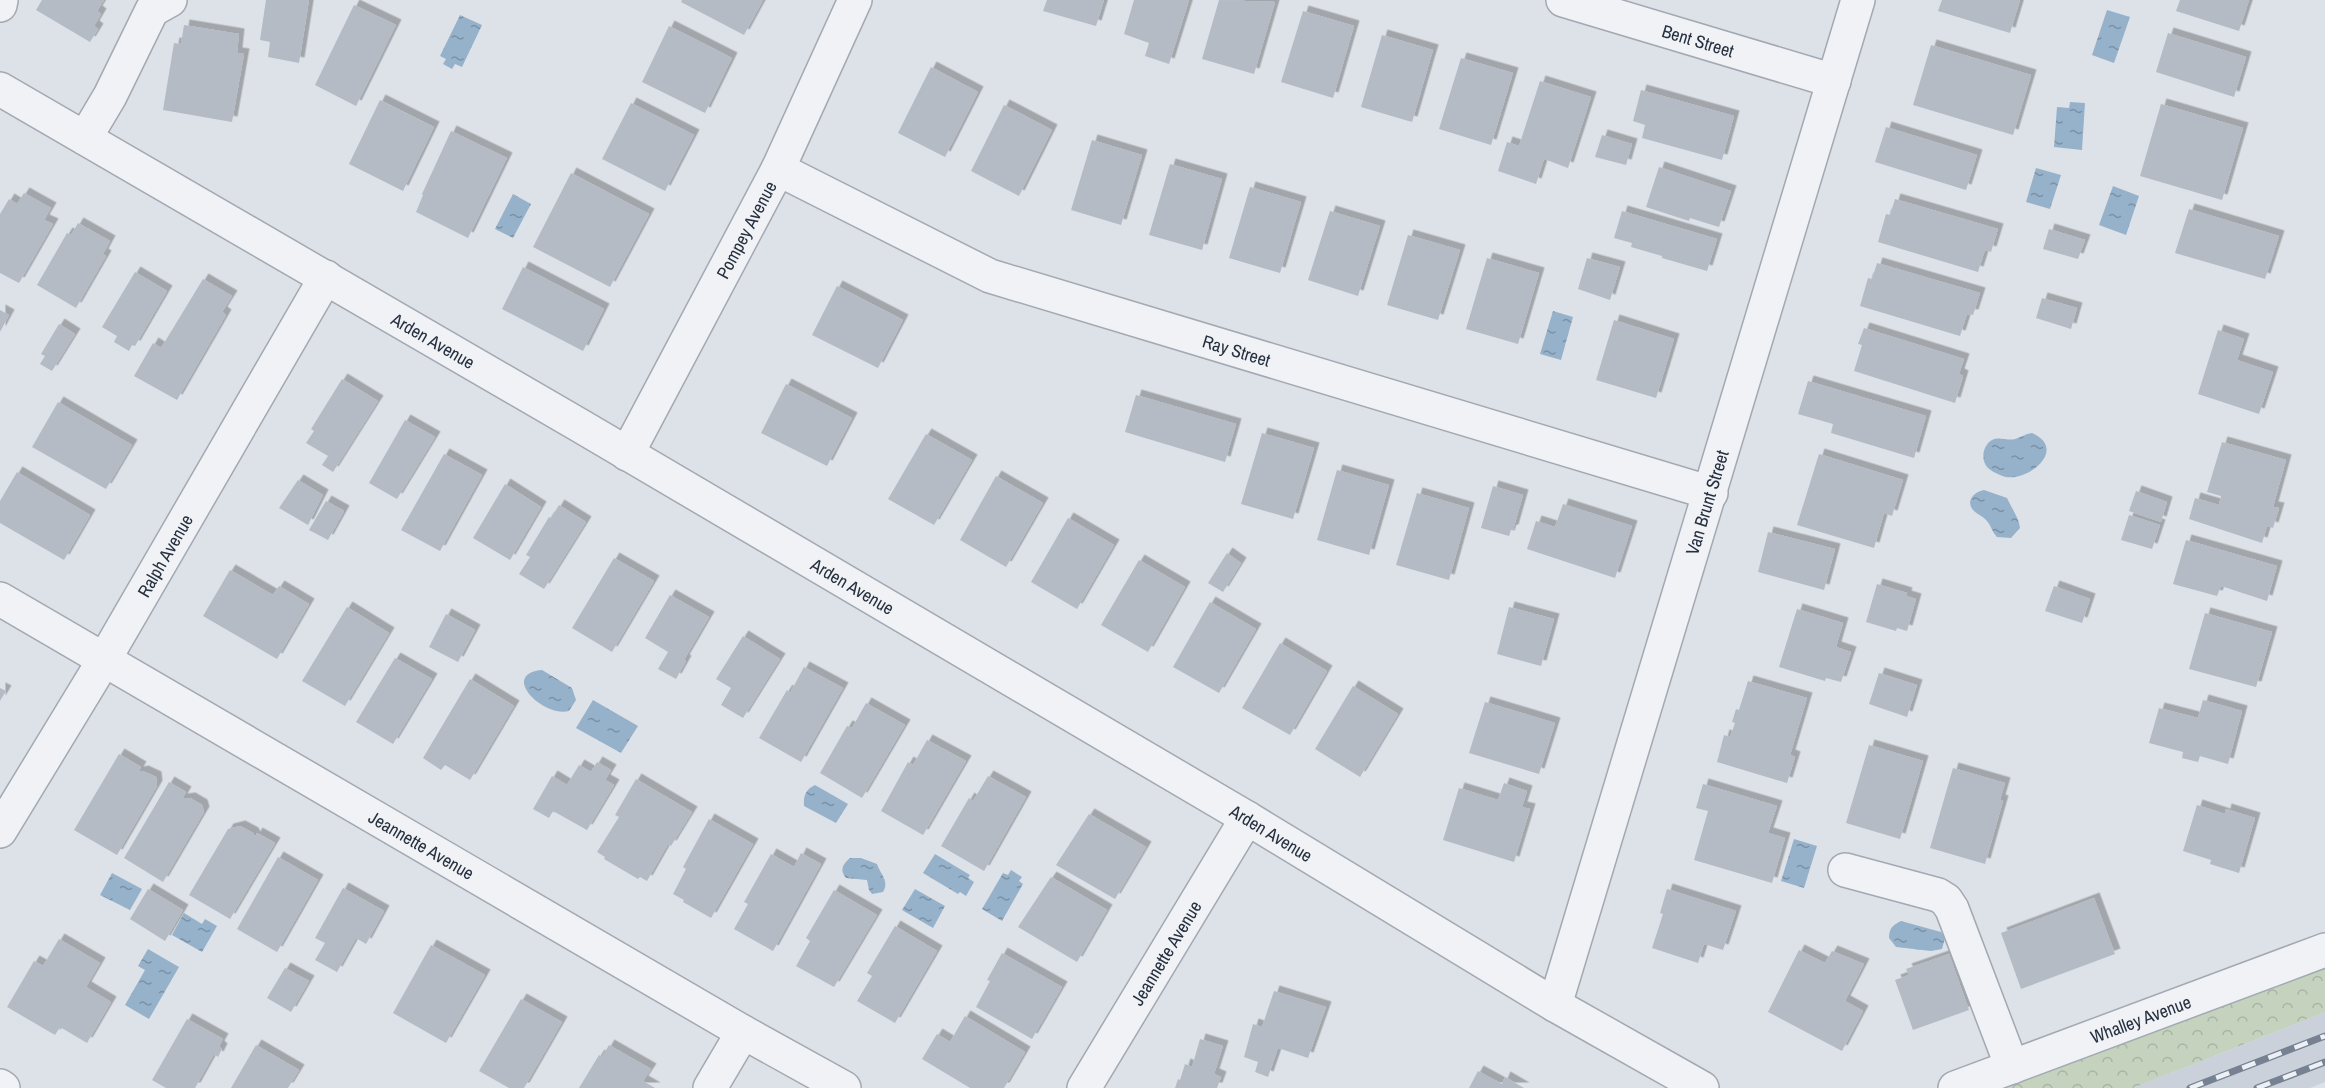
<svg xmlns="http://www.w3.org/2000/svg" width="2325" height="1088" viewBox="0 0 2325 1088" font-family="'Archivo Narrow',sans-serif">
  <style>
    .built { fill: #cbd1da }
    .forest { fill: url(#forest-crowns) }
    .water { fill: url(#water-ripples) }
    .building { fill: #b4bbc5; filter: url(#shadow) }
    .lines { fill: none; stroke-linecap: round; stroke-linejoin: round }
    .minor-casing { stroke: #a2a9b2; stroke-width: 36 }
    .minor { stroke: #f0f2f6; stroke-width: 33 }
    .rail-casing { stroke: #768192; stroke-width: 7 }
    .rail { stroke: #edf0f5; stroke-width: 4.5; stroke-dasharray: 14; stroke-linecap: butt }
    .labels { text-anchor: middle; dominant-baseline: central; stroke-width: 5; stroke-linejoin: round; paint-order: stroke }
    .street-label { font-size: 18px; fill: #26303f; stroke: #edf0f5 }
  </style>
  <defs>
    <pattern id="forest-crowns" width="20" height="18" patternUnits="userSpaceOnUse" patternTransform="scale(1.5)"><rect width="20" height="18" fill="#c4d2be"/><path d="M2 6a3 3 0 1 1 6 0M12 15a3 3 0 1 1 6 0" fill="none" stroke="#a8b5a4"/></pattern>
    <pattern id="water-ripples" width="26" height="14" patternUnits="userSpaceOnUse" patternTransform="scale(1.5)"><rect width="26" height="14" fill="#96b1ca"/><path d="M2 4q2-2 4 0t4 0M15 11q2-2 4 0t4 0" fill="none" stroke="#7a90a5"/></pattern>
    <filter id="shadow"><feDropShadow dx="5.5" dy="-5.5" stdDeviation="0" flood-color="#0004"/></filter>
  </defs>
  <rect width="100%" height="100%" fill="#dde2e8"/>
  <polygon class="built" points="2325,1012 2325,1082 2310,1088 2133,1088"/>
  <polygon class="forest" points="2325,968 2325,1012 2133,1088 2001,1088"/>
  <g class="water">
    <polygon points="2107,10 2130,17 2114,63 2092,55"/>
    <polygon points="460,15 482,25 462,67 455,64 452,69 443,64 446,59 440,56"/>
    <polygon points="2070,102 2085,103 2082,150 2054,147 2057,107 2069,108"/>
    <polygon points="2036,168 2061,175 2050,209 2026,202"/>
    <polygon points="2113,186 2139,196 2126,235 2099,225"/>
    <polygon points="513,194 531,204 513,238 495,229"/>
    <polygon points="1553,311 1573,317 1561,360 1540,354"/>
    <path d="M 2032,433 C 2071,450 2022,487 2000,475 C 1996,473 1991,471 1988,468 C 1980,460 1983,445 1992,440 C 2000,436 2007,441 2015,439 C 2022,437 2025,434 2032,433 Z"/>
    <path d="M 1984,490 L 2007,498 C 2011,507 2019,518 2020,528 L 2011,538 L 1997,537 C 1992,532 1991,525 1986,520 C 1983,516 1978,515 1974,511 C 1965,502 1973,492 1984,490 Z"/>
    <path d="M 542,670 L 572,688 L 576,700 L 569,711 C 543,718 499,674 542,670 Z"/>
    <polygon points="593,700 638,726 621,753 576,728"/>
    <path d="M 815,785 L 848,804 L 836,823 L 804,806 C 803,796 806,789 815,785 Z"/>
    <polygon points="1794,839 1817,846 1804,888 1781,881"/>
    <polygon points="935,854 970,875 968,878 974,882 966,896 960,892 958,894 923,873"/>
    <path d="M 850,858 L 861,858 L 877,864 C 880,874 890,881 883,892 L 872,894 L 869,890 L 867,880 L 846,878 C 839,870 843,864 850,858 Z"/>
    <polygon points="1011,870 1022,877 1019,881 1023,884 1002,921 982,909 1003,873 1008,875"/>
    <polygon points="112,873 142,889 130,910 100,895"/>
    <polygon points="915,889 945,906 933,928 902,910"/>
    <polygon points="184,913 202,924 205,919 217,926 202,952 172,935"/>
    <path d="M 1901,921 L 1941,932 L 1945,938 L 1942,949 L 1931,951 L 1896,947 L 1889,938 C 1889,928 1893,925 1901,921 Z"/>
    <polygon points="148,949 179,967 149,1019 125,1005 145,970 138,966"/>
  </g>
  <g class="building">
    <polygon points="42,0 104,0 97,11 101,14 94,26 98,29 90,42 36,10"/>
    <polygon points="266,0 309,0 299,63 268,57 270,42 260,40"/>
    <polygon points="682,0 763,0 744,35 681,2"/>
    <polygon points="1047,0 1104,0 1096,26 1043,11"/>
    <polygon points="1134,0 1189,0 1169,64 1145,56 1149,43 1124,34"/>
    <polygon points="1219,0 1275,2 1254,74 1202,59"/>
    <polygon points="1942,0 2020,0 2010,33 1938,11"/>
    <polygon points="2180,0 2249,0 2239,31 2176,11"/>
    <polygon points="354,5 396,25 356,106 315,85"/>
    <polygon points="1303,11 1354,26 1333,98 1281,82"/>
    <polygon points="184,25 239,34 237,53 244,54 232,122 163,110 174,43 181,44"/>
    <polygon points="669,26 732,58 705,113 642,82"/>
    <polygon points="2168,33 2246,57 2234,97 2156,72"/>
    <polygon points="1382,35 1433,50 1412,122 1361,107"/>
    <polygon points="1931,45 2031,75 2013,135 1913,105"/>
    <polygon points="1461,58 1513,73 1491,145 1439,129"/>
    <polygon points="931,67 978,92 945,157 898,133"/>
    <polygon points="1540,81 1591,97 1568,168 1544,159 1536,184 1498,171 1507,142 1519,146"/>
    <polygon points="1641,90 1734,116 1722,160 1642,138 1645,125 1633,121"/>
    <polygon points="380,100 434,127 403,191 349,164"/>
    <polygon points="631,103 694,135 665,191 602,159"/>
    <polygon points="2161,104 2243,128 2222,200 2140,176"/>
    <polygon points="1004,105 1052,130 1019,196 971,171"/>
    <polygon points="1886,127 1977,155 1966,190 1875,162"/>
    <polygon points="451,131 507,158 468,238 416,212 423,195 422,194"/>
    <polygon points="1602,135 1632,144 1626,165 1595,157"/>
    <polygon points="1092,140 1142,155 1121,225 1071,210"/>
    <polygon points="1170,164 1222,179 1202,250 1149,235"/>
    <polygon points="1659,167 1731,191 1719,227 1690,218 1689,221 1646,207"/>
    <polygon points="571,173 649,214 610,287 533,247"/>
    <polygon points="1250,187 1301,202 1280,273 1229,258"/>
    <polygon points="24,193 51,208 44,220 53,224 19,283 0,273 0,214 9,199 17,204"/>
    <polygon points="1895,199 1998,229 1991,252 1985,250 1978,272 1878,242 1886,214 1890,215"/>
    <polygon points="2189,209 2279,236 2265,279 2175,253"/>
    <polygon points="1330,211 1380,226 1358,296 1308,280"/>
    <polygon points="1622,211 1717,239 1707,271 1662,258 1662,256 1631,247 1632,243 1614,238"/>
    <polygon points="78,223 110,241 103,254 106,256 76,308 37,285 67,233 71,235"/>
    <polygon points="2049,229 2085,240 2078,259 2043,249"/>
    <polygon points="1408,235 1460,250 1438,320 1387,305"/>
    <polygon points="1487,258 1539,273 1518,344 1466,329"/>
    <polygon points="1587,258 1620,267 1610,300 1578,289"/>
    <polygon points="1877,263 1980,293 1973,315 1967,314 1960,336 1860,306 1868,278 1872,279"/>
    <polygon points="523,267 604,309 583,351 502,309"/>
    <polygon points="135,272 167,291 135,346 132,345 129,351 114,342 117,336 102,327"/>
    <polygon points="203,279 232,296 222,312 226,315 177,400 134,376 153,343 161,348"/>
    <polygon points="837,286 903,320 878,368 812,335"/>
    <polygon points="2042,298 2077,308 2071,329 2036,318"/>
    <polygon points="0,310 9,315 0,332"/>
    <polygon points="1614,320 1674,339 1656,398 1596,380"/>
    <polygon points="59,324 75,334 52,371 40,364 45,356 41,354"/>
    <polygon points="1864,328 1964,359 1959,374 1963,376 1955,403 1854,371 1862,345 1858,344"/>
    <polygon points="2218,330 2244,339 2237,360 2273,372 2259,414 2198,394"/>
    <polygon points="342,379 378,401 333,472 322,465 328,456 306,443 314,431 311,429"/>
    <polygon points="1808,381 1926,416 1914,458 1831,433 1833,424 1798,414"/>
    <polygon points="786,384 852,418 827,466 761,433"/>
    <polygon points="1136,395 1236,424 1225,462 1125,432"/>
    <polygon points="58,402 132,445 106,489 32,447"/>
    <polygon points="405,420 435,437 397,499 369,483"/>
    <polygon points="1262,433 1314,448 1293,519 1241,504"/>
    <polygon points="926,434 972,460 934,525 888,499"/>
    <polygon points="2222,442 2286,460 2273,507 2279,508 2273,528 2267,526 2262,543 2189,519 2195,498 2219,505 2221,496 2207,492"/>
    <polygon points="444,454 482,475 440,551 401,530"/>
    <polygon points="1819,454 1903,480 1892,516 1884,513 1874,548 1797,525"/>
    <polygon points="1337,470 1389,485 1369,555 1317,540"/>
    <polygon points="17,472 90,515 64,560 0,523 0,501"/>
    <polygon points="996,476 1043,503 1006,567 960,540"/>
    <polygon points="298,480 323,495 308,525 279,508"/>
    <polygon points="505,484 541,507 510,560 473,538"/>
    <polygon points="1493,486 1523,495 1513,530 1511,530 1509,536 1481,528"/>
    <polygon points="2136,491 2167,502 2161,522 2129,511"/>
    <polygon points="1417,493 1469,508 1449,580 1396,565"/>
    <polygon points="326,501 344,511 328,540 309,530"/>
    <polygon points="1563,504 1632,526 1615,578 1527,549 1536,521 1555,527"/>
    <polygon points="559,505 586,522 544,589 519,574 530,557 526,555 549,517 551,518"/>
    <polygon points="2129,515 2160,525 2152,549 2121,540"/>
    <polygon points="1068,518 1114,545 1077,609 1031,582"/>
    <polygon points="1768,532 1835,549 1824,590 1758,572"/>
    <polygon points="2186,540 2277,566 2267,601 2221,586 2217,596 2173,584"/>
    <polygon points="1227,553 1241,563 1223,592 1208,583"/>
    <polygon points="614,558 654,581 612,652 572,628"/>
    <polygon points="1139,560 1185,587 1148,652 1101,625"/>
    <polygon points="230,570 273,595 279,586 309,604 277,659 203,616"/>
    <polygon points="1877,584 1907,593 1906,596 1916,599 1907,631 1897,628 1896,631 1866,622"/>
    <polygon points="2054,586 2090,599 2082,623 2045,611"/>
    <polygon points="670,595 709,617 684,660 686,661 676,679 658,669 668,652 645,638"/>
    <polygon points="1210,602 1256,629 1219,693 1173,667"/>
    <polygon points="347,607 389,633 345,706 302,681"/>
    <polygon points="1509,607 1554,619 1541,666 1497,654"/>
    <polygon points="1797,609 1843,623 1836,647 1851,652 1841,682 1826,678 1825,681 1779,667"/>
    <polygon points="2205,613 2272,632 2256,687 2189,669"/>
    <polygon points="446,614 475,630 458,662 429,647"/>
    <polygon points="743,636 780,659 743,718 721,705 731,688 716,679"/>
    <polygon points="1280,643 1327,671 1290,735 1242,708"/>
    <polygon points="395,658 432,679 393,744 356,722"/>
    <polygon points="804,667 843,688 801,762 759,738 787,690 790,693"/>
    <polygon points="1879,673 1917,685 1907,717 1869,704"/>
    <polygon points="470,679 514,706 470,780 445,765 441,770 423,758"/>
    <polygon points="1748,681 1807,698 1790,755 1795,757 1787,783 1717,762 1724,735 1730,737 1735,723 1732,722 1736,709 1739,710"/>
    <polygon points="1353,686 1398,714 1360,777 1315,749"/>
    <polygon points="0,688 6,691 0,701"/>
    <polygon points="2203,700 2242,711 2228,764 2200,756 2198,762 2182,758 2183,752 2149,743 2159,708 2198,718"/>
    <polygon points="1485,702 1555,723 1539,774 1469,753"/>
    <polygon points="866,703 905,725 862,798 820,773 847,726 852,728"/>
    <polygon points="927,740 966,761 923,835 881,811 908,762 913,765"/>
    <polygon points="1869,745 1923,761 1900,839 1846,823"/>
    <polygon points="119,754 141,767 138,772 143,771 156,777 157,786 117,855 74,830"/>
    <polygon points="597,762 611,770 605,780 614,785 587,830 553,811 549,818 533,809 552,776 567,785 579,765 591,772"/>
    <polygon points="1953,768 2005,783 2000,800 2003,801 1985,864 1930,848"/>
    <polygon points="988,776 1026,797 984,871 941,846 969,798 973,801"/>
    <polygon points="636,779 692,812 671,846 668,844 647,881 640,877 638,879 604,859 605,857 597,852 619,817 615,815"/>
    <polygon points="169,782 186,792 182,799 190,798 202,805 204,812 163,882 124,858"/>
    <polygon points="1504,783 1527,791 1522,807 1530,809 1514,862 1443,840 1459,788 1498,800"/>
    <polygon points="1703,784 1777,806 1768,833 1785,838 1772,883 1694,860 1708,811 1696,808"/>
    <polygon points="2197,805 2225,814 2226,809 2255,818 2239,873 2210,864 2211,860 2183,851"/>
    <polygon points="1089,814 1146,847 1115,899 1056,865"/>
    <polygon points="709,819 753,844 711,918 683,902 684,900 673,894 686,869 683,867"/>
    <polygon points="240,826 253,833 255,837 257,833 275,843 230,919 189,895 228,829"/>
    <polygon points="801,853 821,864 773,951 734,929 748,904 744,902 771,854 794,867"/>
    <polygon points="278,857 318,880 277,952 237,929"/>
    <polygon points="1051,877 1107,910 1077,962 1018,927"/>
    <polygon points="343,888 384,911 366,944 356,938 337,972 315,960 325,943 315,938"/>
    <polygon points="148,889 183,910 165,941 130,919"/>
    <polygon points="1667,889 1736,911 1723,950 1704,944 1698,963 1652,948 1663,914 1660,913"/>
    <polygon points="834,890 877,915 834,987 796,966 810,941 806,938"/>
    <polygon points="2094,898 2115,954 2021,989 2001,933"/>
    <polygon points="895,926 937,951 895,1023 857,1001 872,976 867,973"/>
    <polygon points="59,939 100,963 86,987 111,1002 87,1043 60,1027 55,1035 7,1007 34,961 43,966"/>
    <polygon points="431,945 485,975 446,1043 393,1013"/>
    <polygon points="1799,950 1825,963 1832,951 1864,964 1845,1001 1863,1011 1842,1051 1768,1012"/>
    <polygon points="1002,953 1062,987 1032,1039 976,1007 990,981 987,980"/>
    <polygon points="1949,954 1969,1010 1913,1030 1895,980 1909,975 1906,969"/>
    <polygon points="285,968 309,981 291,1012 267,998"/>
    <polygon points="1274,991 1326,1007 1308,1058 1278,1048 1268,1077 1255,1072 1258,1062 1244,1057 1253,1024 1262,1027"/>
    <polygon points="521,999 562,1022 524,1088 509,1088 479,1071"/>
    <polygon points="965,1016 1025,1052 1004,1088 970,1088 922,1059 937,1034 950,1042"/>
    <polygon points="187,1019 223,1039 219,1046 222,1049 218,1057 214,1054 195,1088 166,1088 152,1080"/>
    <polygon points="1200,1039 1223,1046 1214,1074 1221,1077 1217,1088 1175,1088 1178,1079 1180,1080 1185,1064 1192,1067"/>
    <polygon points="256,1045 299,1070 288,1088 231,1088"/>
    <polygon points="609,1045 651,1069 643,1081 655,1088 579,1088 599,1055 602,1057"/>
    <polygon points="1478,1071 1502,1084 1505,1077 1524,1088 1469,1088"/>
  </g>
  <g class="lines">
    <defs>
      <g id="minor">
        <path id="s1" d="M 1563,0 L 1834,81"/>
        <polyline points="0,5 1,0"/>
        <path id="s2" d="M 0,89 L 579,425 L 1247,818 L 1555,1005 L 1702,1088"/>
        <polyline points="85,138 110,96 152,10 170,0"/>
        <path id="s3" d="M 778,169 L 990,276 L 1711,493"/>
        <path id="s4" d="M 627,454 L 778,169 L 855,0"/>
        <path id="s5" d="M 0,599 L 743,1032 L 844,1088"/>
        <path id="s6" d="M 0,831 L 104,660 L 326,277"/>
        <polyline points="1845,870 1938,895 1946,900 1952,909 2012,1067"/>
        <path id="s7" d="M 1555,1005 L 1858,0"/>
        <polyline points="0,1086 3,1088"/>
        <polyline points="710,1088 743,1032"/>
        <path id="s8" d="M 1084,1088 L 1247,818"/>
        <path id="s9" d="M 1955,1088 L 2325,950"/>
      </g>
    </defs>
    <use href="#minor" class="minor-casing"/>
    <use href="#minor" class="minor"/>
    <defs>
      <g id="rail">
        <polyline points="2190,1088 2325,1036"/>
        <polyline points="2257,1088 2325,1062"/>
      </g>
    </defs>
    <use href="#rail" class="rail-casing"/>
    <use href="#rail" class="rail"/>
  </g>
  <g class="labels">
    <g class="street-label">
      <text stroke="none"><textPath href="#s1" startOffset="141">Bent Street</textPath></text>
      <text stroke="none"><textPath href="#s4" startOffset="254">Pompey Avenue</textPath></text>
      <text stroke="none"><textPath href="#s2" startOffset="501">Arden Avenue</textPath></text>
      <text stroke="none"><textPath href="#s3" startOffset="495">Ray Street</textPath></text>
      <text stroke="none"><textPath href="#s7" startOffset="525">Van Brunt Street</textPath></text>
      <text stroke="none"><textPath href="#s6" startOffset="321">Ralph Avenue</textPath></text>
      <text stroke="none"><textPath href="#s2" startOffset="987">Arden Avenue</textPath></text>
      <text stroke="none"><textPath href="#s2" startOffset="1473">Arden Avenue</textPath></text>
      <text stroke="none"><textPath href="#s5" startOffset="488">Jeannette Avenue</textPath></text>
      <text stroke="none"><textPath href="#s8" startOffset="158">Jeannette Avenue</textPath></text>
      <text stroke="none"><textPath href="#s9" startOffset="198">Whalley Avenue</textPath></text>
    </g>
  </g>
</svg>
